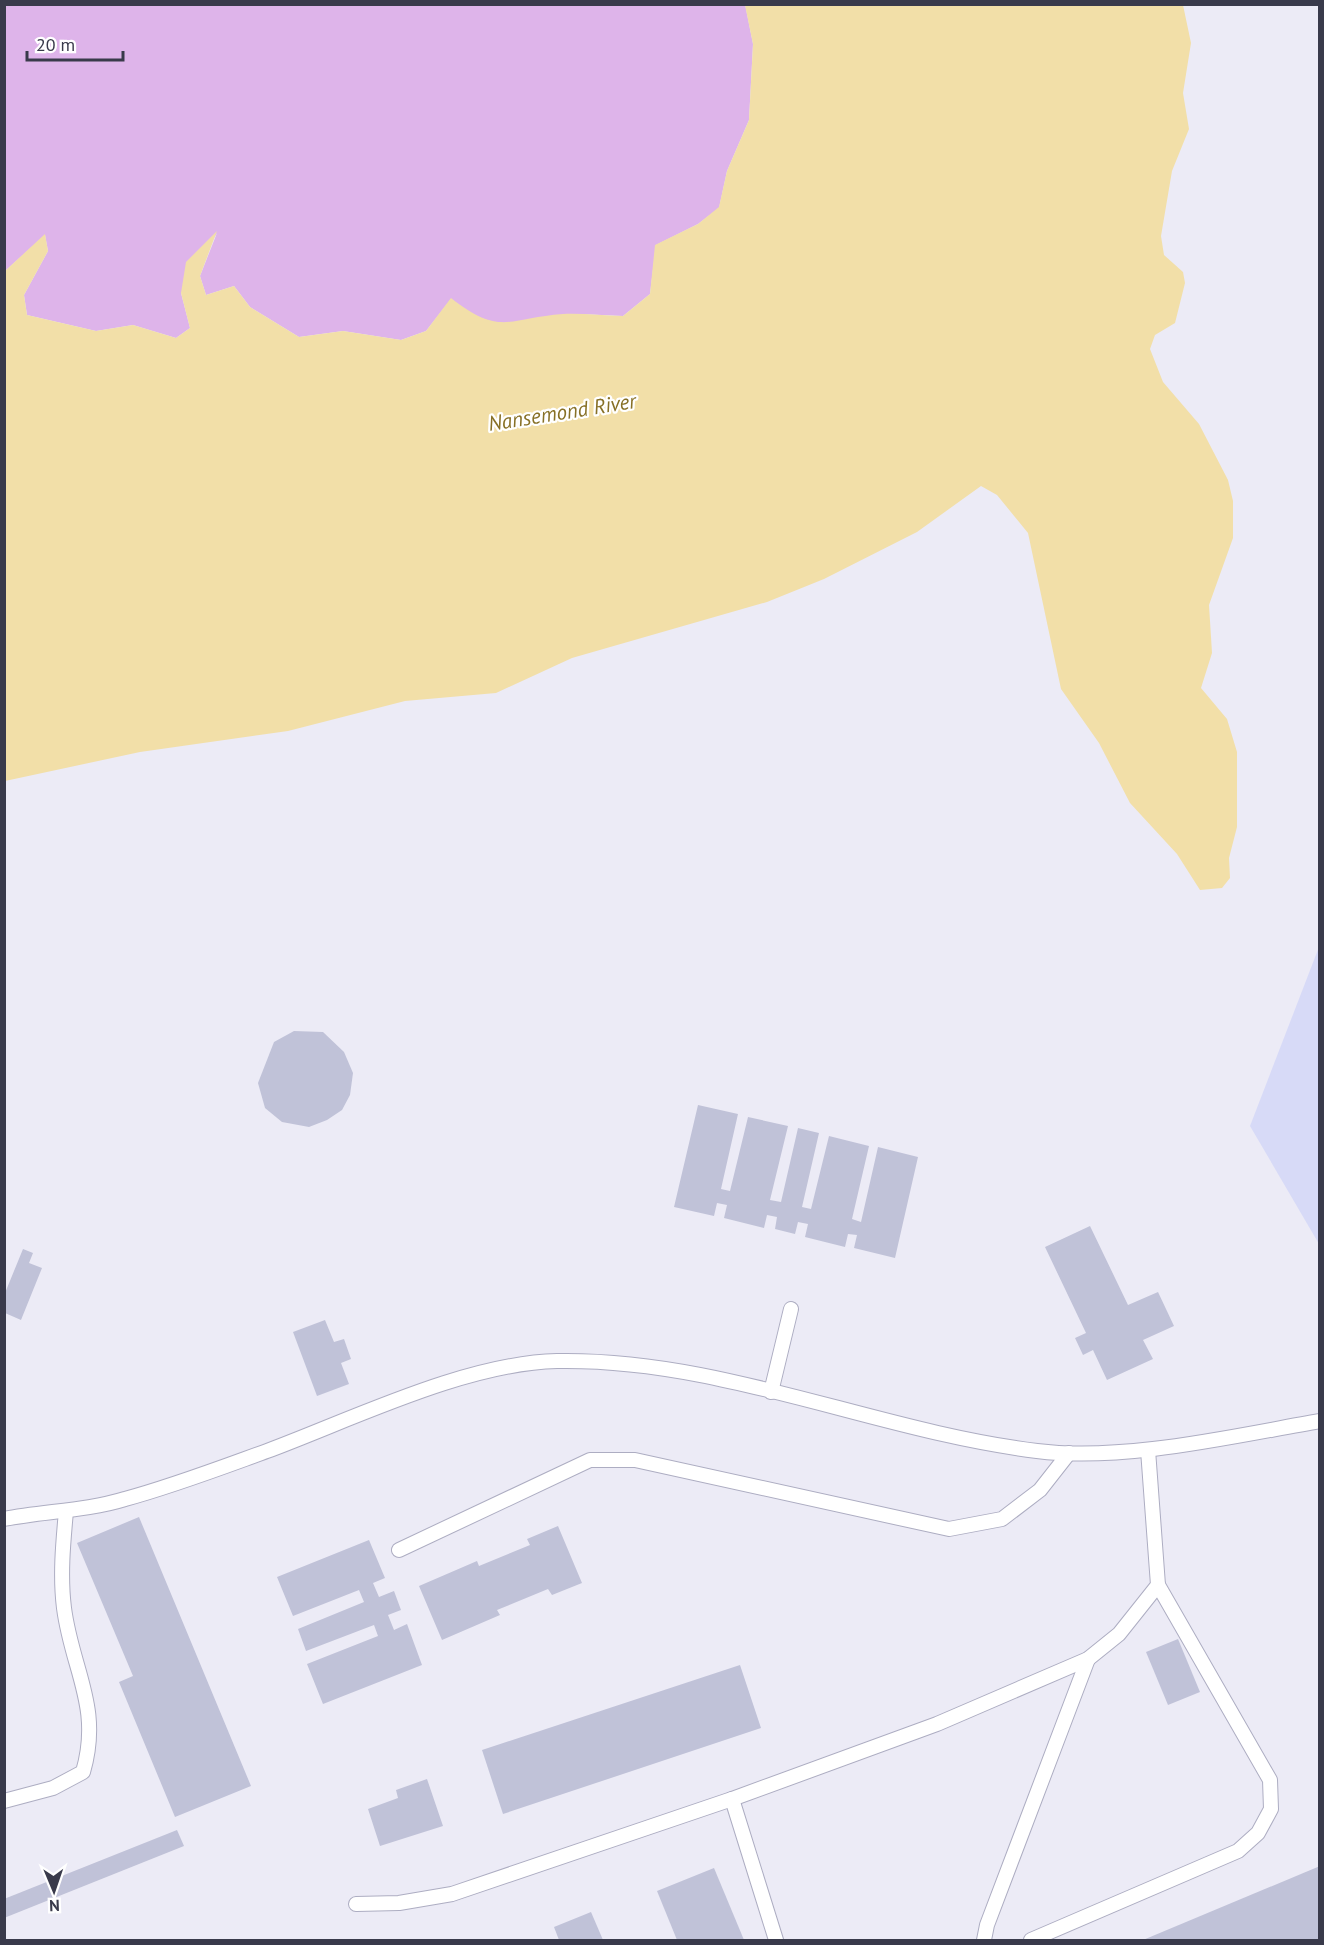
<svg xmlns="http://www.w3.org/2000/svg" width="1324" height="1945" viewBox="0 0 1324 1945" font-family="'PT Sans',sans-serif">
  <style>
    .commercial { fill: #d7daf7 }
    .green { fill: #deb4ea }
    .water { fill: #f2dfa8 }
    .building { fill: #c0c2d8 }
    .lines { fill: none; stroke-linecap: round; stroke-linejoin: round }
    .service-casing { stroke: #adadc2; stroke-width: 16 }
    .service { stroke: #fff; stroke-width: 14 }
    .labels { text-anchor: middle; dominant-baseline: central; stroke-width: 4.5; stroke-linejoin: round; paint-order: stroke }
    .water-label { font-size: 21px; font-style: italic; fill: #877026; stroke: #fff }
  </style>
  <rect width="100%" height="100%" fill="#ecebf6"/>
  <polygon class="commercial" points="1319,947 1319,1244 1250,1126"/>
  <path class="green" d="M 745,4 L 753,44 L 749,120 L 727,171 L 719,208 L 698,224 L 656,245 L 650,294 L 623,316 C 603,315 581,313 561,315 C 507,320 499,336 451,299 L 426,331 L 401,340 L 343,331 L 299,337 L 250,307 L 234,286 L 206,295 L 200,276 L 217,233 L 181,293 L 190,328 L 176,338 L 133,325 L 96,331 L 27,315 L 24,295 L 48,251 L 45,235 L 5,271 L 5,5 Z"/>
  <path class="water" d="M 745,5 L 1183,5 L 1191,43 L 1183,93 L 1189,129 L 1172,171 L 1161,236 L 1164,255 L 1183,272 L 1185,283 L 1175,323 L 1155,335 L 1150,349 L 1163,382 L 1199,424 L 1228,480 L 1233,501 L 1233,538 L 1209,605 L 1212,653 L 1201,688 L 1227,719 L 1237,752 L 1237,827 L 1229,858 L 1230,878 L 1222,888 L 1200,890 L 1177,854 L 1130,803 L 1099,743 L 1061,689 L 1028,533 L 997,495 L 981,486 L 917,532 L 824,579 L 767,602 L 572,658 L 496,693 L 405,701 L 288,731 L 140,752 L 5,781 L 5,271 L 45,234 L 48,251 L 24,295 L 27,315 L 96,331 L 133,325 L 176,338 L 190,328 L 181,293 L 186,262 L 217,231 L 200,276 L 206,295 L 234,286 L 250,307 L 299,337 L 343,331 L 401,340 L 426,331 L 451,298 C 501,337 508,318 563,314 C 583,313 603,316 623,316 L 650,294 L 655,245 L 698,224 L 719,207 L 727,171 L 749,120 L 753,44 Z"/>
  <g class="building">
    <polygon points="294,1031 323,1032 344,1052 353,1073 350,1095 342,1110 327,1120 309,1127 282,1122 265,1108 258,1083 274,1042"/>
    <polygon points="698,1105 738,1114 721,1189 730,1191 748,1117 788,1126 770,1200 781,1202 798,1128 819,1133 802,1207 811,1209 829,1136 869,1146 852,1219 861,1222 878,1147 918,1157 895,1258 854,1248 857,1235 848,1234 845,1247 805,1237 808,1224 798,1222 795,1234 775,1229 777,1217 767,1215 764,1228 724,1218 727,1205 717,1203 714,1216 674,1207"/>
    <polygon points="1090,1226 1128,1305 1158,1292 1174,1326 1143,1340 1153,1359 1107,1380 1093,1350 1083,1355 1075,1338 1086,1333 1045,1247"/>
    <polygon points="23,1249 33,1253 29,1263 42,1268 21,1320 5,1313 5,1293"/>
    <polygon points="325,1320 334,1342 344,1339 351,1359 341,1363 349,1384 317,1396 293,1332"/>
    <polygon points="139,1517 251,1786 175,1817 119,1682 133,1676 77,1543"/>
    <polygon points="558,1526 582,1583 552,1595 548,1589 497,1610 500,1615 442,1640 419,1586 477,1561 479,1566 530,1545 527,1539"/>
    <polygon points="369,1540 385,1578 373,1583 379,1597 394,1591 401,1610 388,1615 394,1630 407,1624 422,1665 323,1704 307,1664 378,1636 374,1625 306,1651 298,1629 364,1602 359,1590 293,1616 277,1577"/>
    <polygon points="1178,1639 1200,1692 1168,1705 1146,1652"/>
    <polygon points="740,1665 761,1728 503,1814 482,1750"/>
    <polygon points="427,1779 443,1826 380,1846 368,1809 398,1798 396,1790"/>
    <polygon points="177,1830 184,1846 4,1918 4,1899"/>
    <polygon points="1320,1866 1320,1940 1143,1940"/>
    <polygon points="714,1868 744,1940 677,1940 657,1891"/>
    <polygon points="591,1912 603,1940 559,1940 554,1927"/>
  </g>
  <g class="lines">
    <defs>
      <g id="service">
        <polyline points="771,1392 791,1309"/>
        <path d="M 4,1519 C 44,1511 86,1511 125,1499 C 173,1486 220,1468 267,1451 C 353,1419 466,1363 557,1361 C 721,1358 875,1431 1037,1451 C 1124,1462 1233,1436 1320,1421"/>
        <polyline points="399,1550 590,1460 635,1460 949,1529 1002,1519 1040,1490 1069,1453"/>
        <polyline points="732,1799 776,1940"/>
        <path d="M 4,1801 L 53,1788 L 83,1772 C 102,1707 72,1670 64,1608 C 60,1576 63,1544 66,1511"/>
        <polyline points="356,1904 399,1903 452,1894 732,1799 937,1724 1088,1659 1119,1634 1158,1585 1148,1450"/>
        <polyline points="984,1940 987,1925 1088,1659"/>
        <polyline points="1031,1940 1238,1851 1258,1833 1271,1809 1270,1780 1158,1585"/>
      </g>
    </defs>
    <use href="#service" class="service-casing"/>
    <use href="#service" class="service"/>
  </g>
  <g class="labels">
    <g class="water-label">
      <text transform="translate(562 412) rotate(-9)">Nansemond River</text>
    </g>
  </g>
  <rect width="1324" height="1945" fill="none" stroke="#393a4b" stroke-width="12"/>
  <g transform="translate(54 1891) rotate(178)" stroke="#ffffff" stroke-width="4.5" paint-order="stroke">
  <path d="M0-4.5L10 22L0 15L-10 22Z" fill="#393a4b"/>
  <text y="-9" font-size="16" font-weight="bold" text-anchor="middle" fill="#393a4b">N</text>
  </g>
  <path d="M27 51v9h96v-9" fill="none" stroke="#393a4b" stroke-width="3"/>
  <text x="36" y="51" font-size="18" fill="#393a4b" stroke="#ffffff" stroke-width="4.5" paint-order="stroke">20 m</text>
</svg>
